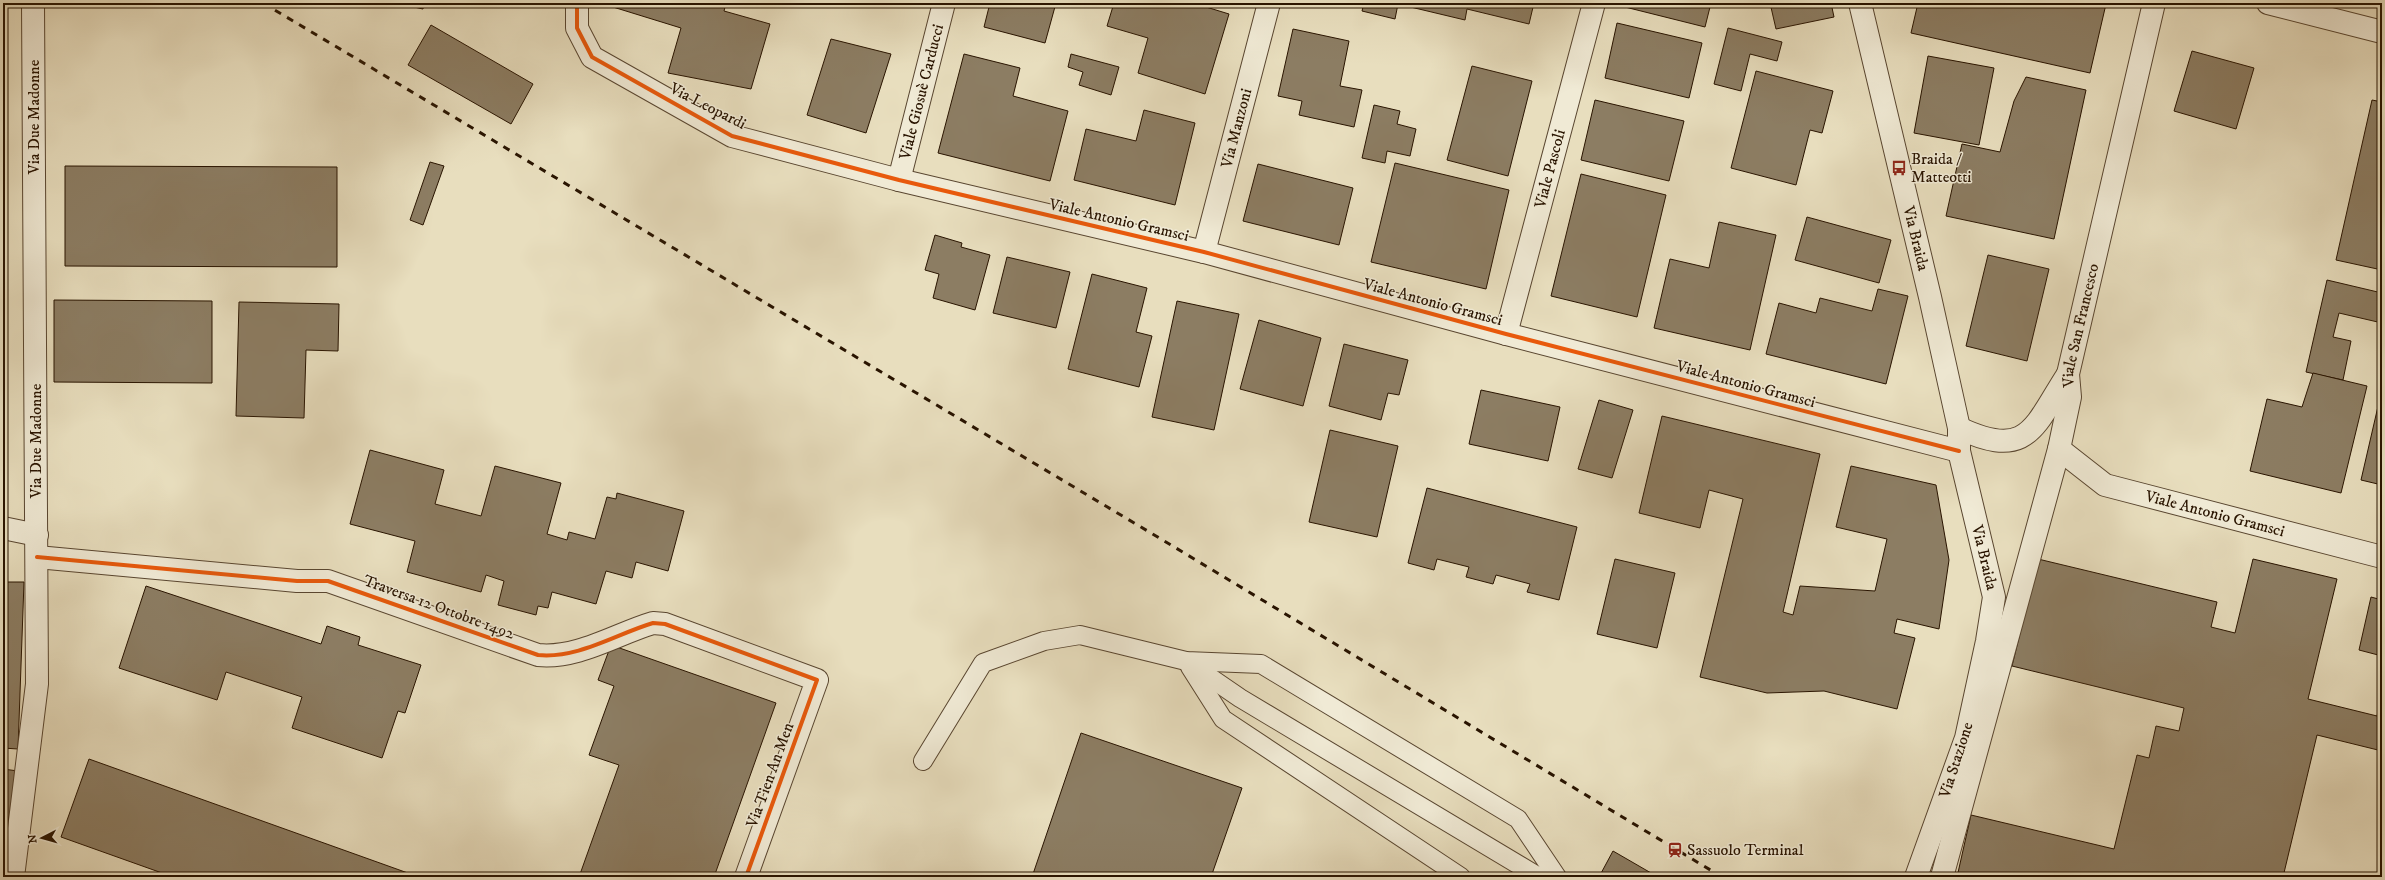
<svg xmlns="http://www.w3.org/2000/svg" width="2385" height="880" viewBox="0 0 2385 880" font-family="'IM FELL DW Pica',serif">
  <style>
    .building { fill: #8c7d63; stroke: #291400 }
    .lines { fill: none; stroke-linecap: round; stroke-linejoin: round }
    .service-casing { stroke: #594630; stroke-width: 20 }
    .minor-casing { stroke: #594630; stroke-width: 24 }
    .service { stroke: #f0ead5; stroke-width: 18 }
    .minor { stroke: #f0ead5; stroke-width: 22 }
    .rail { stroke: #291400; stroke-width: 3; stroke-dasharray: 7 7; stroke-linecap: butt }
    .cycleway-casing { stroke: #f0ead5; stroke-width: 6 }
    .cycleway { stroke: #e8590c; stroke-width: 4 }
    .labels { text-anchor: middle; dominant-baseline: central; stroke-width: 3; stroke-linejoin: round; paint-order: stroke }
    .street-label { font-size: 16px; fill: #291400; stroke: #f0ead5 }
    .poi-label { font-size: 16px; fill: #291400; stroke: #f0ead5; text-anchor: start }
  </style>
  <rect width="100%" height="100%" fill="#e8debe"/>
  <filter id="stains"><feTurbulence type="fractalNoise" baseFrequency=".005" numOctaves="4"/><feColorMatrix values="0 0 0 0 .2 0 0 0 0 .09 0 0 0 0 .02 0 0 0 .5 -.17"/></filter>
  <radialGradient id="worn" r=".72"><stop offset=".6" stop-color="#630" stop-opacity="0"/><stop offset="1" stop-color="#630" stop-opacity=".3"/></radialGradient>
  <g class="building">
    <polygon points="396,3 424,3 423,9"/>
    <polygon points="600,3 726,3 724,11 770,24 751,89 668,73 681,28"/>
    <polygon points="990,3 1056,3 1045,43 984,27"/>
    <polygon points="1114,3 1193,3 1229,14 1205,94 1138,73 1148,38 1107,26"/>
    <polygon points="1364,3 1534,3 1529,24 1467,9 1465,20 1398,4 1395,19 1362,11"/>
    <polygon points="1626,3 1711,3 1705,27 1625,7"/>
    <polygon points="1770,3 1831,3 1834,17 1776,29"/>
    <polygon points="1918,3 2102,3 2106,4 2090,73 1911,33"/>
    <polygon points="1617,23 1702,43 1689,98 1605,78"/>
    <polygon points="431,25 533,84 511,124 408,65"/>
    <polygon points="1728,28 1782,42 1777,61 1750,54 1741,91 1714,84"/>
    <polygon points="1293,29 1349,41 1340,86 1362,90 1354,127 1299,115 1302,101 1278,96"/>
    <polygon points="831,39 891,54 866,133 807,115"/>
    <polygon points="2192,51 2254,68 2236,129 2174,111"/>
    <polygon points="964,54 1020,68 1013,96 1068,111 1050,181 938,153"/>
    <polygon points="1071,54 1119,67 1111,95 1079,85 1083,72 1068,67"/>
    <polygon points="1928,56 1994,68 1979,145 1914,133"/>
    <polygon points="1472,66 1532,81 1508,176 1447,160"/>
    <polygon points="1756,71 1833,91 1822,133 1810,130 1796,185 1731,168"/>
    <polygon points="2026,77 2086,90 2054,239 1946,216 1962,144 2000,152 2014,101"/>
    <polygon points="1595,100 1684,121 1669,181 1581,160"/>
    <polygon points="2372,100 2382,102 2382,270 2336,260"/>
    <polygon points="1374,105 1400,111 1397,124 1416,129 1410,156 1387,151 1385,163 1362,158"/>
    <polygon points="1144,110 1195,123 1175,205 1074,180 1086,129 1136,141"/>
    <polygon points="430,162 444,166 423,225 410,220"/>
    <polygon points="1395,163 1509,190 1486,289 1371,262"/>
    <polygon points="1258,164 1353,188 1339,245 1243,221"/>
    <polygon points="65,166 337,167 337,267 65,266"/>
    <polygon points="1581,174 1666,195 1637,317 1551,296"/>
    <polygon points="1807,217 1891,240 1879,283 1795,260"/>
    <polygon points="1719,222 1776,235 1750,350 1654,328 1670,259 1709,268"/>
    <polygon points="935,235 962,243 961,247 990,255 975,310 933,298 939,274 925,270"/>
    <polygon points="1988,255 2049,269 2027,361 1966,346"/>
    <polygon points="1007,257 1070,272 1056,328 993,313"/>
    <polygon points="1092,274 1147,288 1136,332 1152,336 1139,387 1068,369"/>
    <polygon points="2327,280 2382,293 2382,323 2339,313 2333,337 2351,341 2343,380 2306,372"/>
    <polygon points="1878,289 1908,296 1886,384 1766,354 1779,303 1816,313 1820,298 1872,311"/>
    <polygon points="54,300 212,301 212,383 54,382"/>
    <polygon points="1177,301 1239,314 1214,430 1152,417"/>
    <polygon points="239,302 339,304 338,351 306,350 304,418 236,416"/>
    <polygon points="1259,320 1321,338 1303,406 1240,389"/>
    <polygon points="1344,344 1408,360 1399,395 1388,393 1381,420 1329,406"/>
    <polygon points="2313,373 2367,386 2341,493 2250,471 2267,399 2302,407"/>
    <polygon points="2382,389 2382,485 2361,480"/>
    <polygon points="1481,390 1560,407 1548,461 1469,444"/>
    <polygon points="1599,400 1633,410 1612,478 1578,469"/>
    <polygon points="1662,416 1820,454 1783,612 1793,615 1800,586 1875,591 1887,539 1836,527 1851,466 1936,485 1949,560 1939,629 1897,619 1894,633 1915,638 1897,709 1824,691 1767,693 1700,677 1743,499 1709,490 1700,528 1639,513"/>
    <polygon points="1330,430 1398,446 1377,537 1309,522"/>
    <polygon points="370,450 444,470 435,504 481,516 495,466 561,483 547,534 567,540 569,532 595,539 607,497 616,499 617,493 684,511 668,571 636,562 632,578 606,571 596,604 552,592 548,608 538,606 536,615 498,605 504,581 486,575 481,592 407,572 415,541 350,524"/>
    <polygon points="1427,488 1577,527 1559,600 1527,592 1530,584 1496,575 1493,584 1466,577 1469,567 1437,559 1434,570 1408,563"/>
    <polygon points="1615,559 1675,573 1657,648 1597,634"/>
    <polygon points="2038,559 2217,602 2211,627 2235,633 2253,559 2337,579 2308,699 2377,716 2382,696 2382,751 2317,735 2283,877 1957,877 1971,815 2114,849 2137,755 2149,758 2156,726 2179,731 2184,708 2012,666"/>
    <polygon points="3,582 24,582 18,749 3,748"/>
    <polygon points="146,586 321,644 327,626 360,637 358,645 421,665 405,713 398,711 382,758 292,728 302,697 226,672 217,700 119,668"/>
    <polygon points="2371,597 2382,600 2382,656 2359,650"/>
    <polygon points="611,645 776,703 714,877 579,877 619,765 589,755 614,686 598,680"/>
    <polygon points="1081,733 1242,788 1211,877 1032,877"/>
    <polygon points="89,759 419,877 160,877 162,873 61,837"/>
    <polygon points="3,769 18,771 5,839 3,839"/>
    <polygon points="1613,851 1658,877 1599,877"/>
  </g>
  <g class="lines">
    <defs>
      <g id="service">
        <polyline points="1186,661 1240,698 1539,877"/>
        <polyline points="1190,667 1223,719 1461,877"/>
        <polyline points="923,761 983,663 1044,641 1080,635 1186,661 1261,664 1518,819 1557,877"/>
      </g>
      <g id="minor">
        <polyline points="577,3 577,28 592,57 732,136 899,180 1204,252 1506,334 1959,451"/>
        <path id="s1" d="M 1860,3 L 1930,297 L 1959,428 L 1959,451 L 1994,597 L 1987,641 L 1966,738 L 1916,877"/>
        <polyline points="2268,3 2382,32"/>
        <path id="s2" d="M 899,180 L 944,3"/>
        <path id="s3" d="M 1204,252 L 1269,3"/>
        <path id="s4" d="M 1506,334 L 1594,3"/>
        <path d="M 1959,428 C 2029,461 2034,426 2068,374"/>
        <path id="s5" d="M 2059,449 L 2105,485 L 2382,557"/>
        <polyline points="3,528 37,535"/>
        <path d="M 37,557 L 297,581 L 328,581 L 538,655 C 578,659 616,634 653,623 L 665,624 L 817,680 L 746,877"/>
        <polyline points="13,877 37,684 33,3"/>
        <path id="s6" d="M 1942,877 L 2059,449 L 2070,397 L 2068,374 L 2154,3"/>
      </g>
    </defs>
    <use href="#service" class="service-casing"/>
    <use href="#minor" class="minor-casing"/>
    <use href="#service" class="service"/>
    <use href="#minor" class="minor"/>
    <polyline class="rail" points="263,3 1156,536 1722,877"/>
    <defs>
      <g id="cycleway">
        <polyline points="577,3 577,28 592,57 732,136 899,180 1204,252 1506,334 1959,451"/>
        <path d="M 37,557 L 297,581 L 328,581 L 538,655 C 578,659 616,634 653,623 L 665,624 L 817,680 L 746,877"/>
      </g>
    </defs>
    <use href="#cycleway" class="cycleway-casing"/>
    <use href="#cycleway" class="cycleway"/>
  </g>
  <defs>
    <symbol id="bus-bare" viewBox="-9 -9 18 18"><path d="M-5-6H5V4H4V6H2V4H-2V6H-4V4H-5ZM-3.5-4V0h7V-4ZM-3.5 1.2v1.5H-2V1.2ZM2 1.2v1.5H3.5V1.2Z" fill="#8f2418" stroke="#f0ead5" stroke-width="2.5" paint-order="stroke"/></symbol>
    <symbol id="station-bare" viewBox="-9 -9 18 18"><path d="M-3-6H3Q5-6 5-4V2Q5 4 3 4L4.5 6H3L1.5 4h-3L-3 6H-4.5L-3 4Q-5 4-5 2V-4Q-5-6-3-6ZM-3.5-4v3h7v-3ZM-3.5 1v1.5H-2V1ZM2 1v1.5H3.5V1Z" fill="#8f2418" stroke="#f0ead5" stroke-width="2.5" paint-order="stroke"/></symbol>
  </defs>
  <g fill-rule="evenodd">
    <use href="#bus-bare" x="1888" y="157" width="22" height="22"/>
    <use href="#station-bare" x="1664" y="839" width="22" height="22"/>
  </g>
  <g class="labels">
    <g class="street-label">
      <text stroke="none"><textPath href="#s2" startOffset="91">Viale Giosuè Carducci</textPath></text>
      <text transform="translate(708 106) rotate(27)">Via Leopardi</text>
      <text transform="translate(34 117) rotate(-90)">Via Due Madonne</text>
      <text stroke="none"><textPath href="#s3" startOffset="128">Via Manzoni</textPath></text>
      <text stroke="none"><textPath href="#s4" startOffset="171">Viale Pascoli</textPath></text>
      <text transform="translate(1119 220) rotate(13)">Viale Antonio Gramsci</text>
      <text stroke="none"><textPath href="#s1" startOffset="242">Via Braida</textPath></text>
      <text transform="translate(1433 302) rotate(15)">Viale Antonio Gramsci</text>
      <text stroke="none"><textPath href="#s6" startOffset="570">Viale San Francesco</textPath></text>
      <text transform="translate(1746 384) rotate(15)">Viale Antonio Gramsci</text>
      <text transform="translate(36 441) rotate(-90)">Via Due Madonne</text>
      <text stroke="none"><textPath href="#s5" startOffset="172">Viale Antonio Gramsci</textPath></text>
      <text stroke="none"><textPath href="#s1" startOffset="569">Via Braida</textPath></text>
      <text transform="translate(439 607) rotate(20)">Traversa 12 Ottobre 1492</text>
      <text transform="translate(1956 760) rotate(-72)">Via Stazione</text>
      <text transform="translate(770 775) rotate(-70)">Via Tien An Men</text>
    </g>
    <g class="poi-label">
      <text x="1911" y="159">Braida /<tspan x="1911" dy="18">Matteotti</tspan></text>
      <text x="1687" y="850">Sassuolo Terminal</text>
    </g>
  </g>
  <rect width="2385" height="880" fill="none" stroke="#e8debe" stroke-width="16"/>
  <rect x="4" y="4" width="2377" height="872" fill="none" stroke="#291400" stroke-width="2"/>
  <rect x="8" y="8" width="2369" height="864" fill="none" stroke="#291400"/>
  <g transform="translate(42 838) rotate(264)" stroke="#f0ead5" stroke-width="3" paint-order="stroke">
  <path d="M0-3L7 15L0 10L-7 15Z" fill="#291400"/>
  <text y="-6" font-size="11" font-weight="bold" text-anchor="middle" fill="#291400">N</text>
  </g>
  <rect width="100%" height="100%" filter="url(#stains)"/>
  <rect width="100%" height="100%" fill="url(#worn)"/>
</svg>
